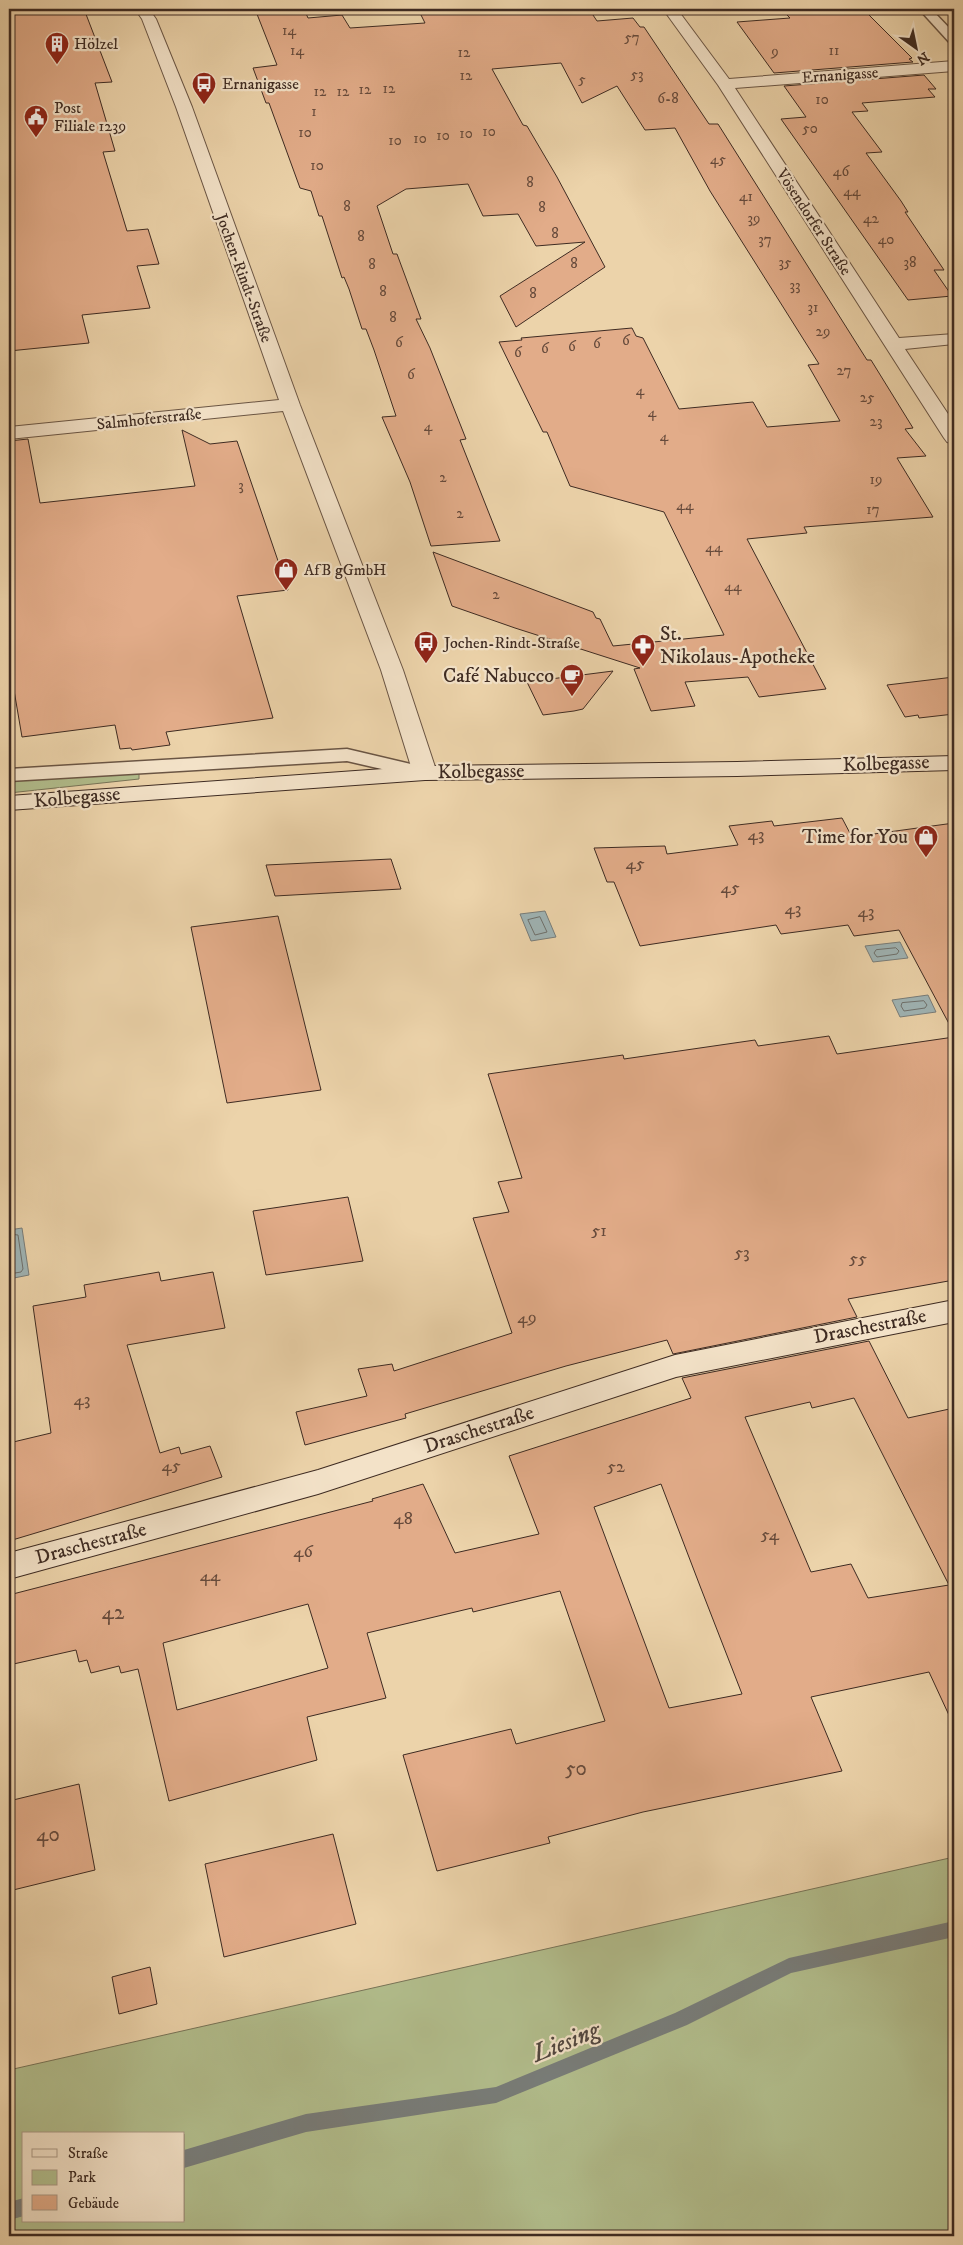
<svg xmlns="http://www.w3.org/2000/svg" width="963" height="2245" viewBox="0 0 963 2245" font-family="'IM FELL DW Pica',serif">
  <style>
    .green { fill: #b2be8d; stroke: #787458; fill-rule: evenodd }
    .water { fill: #9fb4b5; stroke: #787d7a }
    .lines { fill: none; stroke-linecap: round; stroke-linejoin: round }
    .shore { stroke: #6e706c; stroke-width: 1 }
    .stream { fill: #787d7a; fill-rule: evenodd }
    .building { fill: #e2ac89; stroke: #3e2b22; fill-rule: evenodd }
    .service-casing { stroke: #6a5544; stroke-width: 3 }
    .minor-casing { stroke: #6a5544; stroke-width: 2 }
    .secondary-casing { stroke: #3e2b22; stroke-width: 2 }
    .service { fill: #f3e2c8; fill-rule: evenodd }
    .minor { fill: #f3e2c8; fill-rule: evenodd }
    .secondary { fill: #f3e2c8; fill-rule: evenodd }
    .labels { text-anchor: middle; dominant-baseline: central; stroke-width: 4.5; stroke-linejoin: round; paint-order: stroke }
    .far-number-label { font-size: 15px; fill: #674b3c }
    .far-poi-label { font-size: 16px; fill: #3e2b22; stroke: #f3e2c8; text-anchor: start }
    .far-street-label { font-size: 16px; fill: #3e2b22; stroke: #f3e2c8 }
    .number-label { font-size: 18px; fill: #674b3c }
    .poi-label { font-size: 20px; fill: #3e2b22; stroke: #f3e2c8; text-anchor: end }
    .street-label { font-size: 20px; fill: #3e2b22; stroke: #f3e2c8 }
    .near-number-label { font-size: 21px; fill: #674b3c }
    .near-water-label { font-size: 25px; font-style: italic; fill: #51463f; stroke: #f3e2c8 }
  </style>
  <rect width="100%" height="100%" fill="#ecd3aa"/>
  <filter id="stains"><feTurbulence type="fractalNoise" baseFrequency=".004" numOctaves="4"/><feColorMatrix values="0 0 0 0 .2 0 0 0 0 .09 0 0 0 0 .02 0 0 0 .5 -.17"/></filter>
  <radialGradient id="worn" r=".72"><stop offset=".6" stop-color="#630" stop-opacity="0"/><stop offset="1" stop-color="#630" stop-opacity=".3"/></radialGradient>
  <g class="green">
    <polygon points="139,773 139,779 9,793 9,781"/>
    <path d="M 954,1857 L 954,2236 L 9,2236 L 9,2070 ZM 24,2134 L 184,2134 L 184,2221 L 24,2221 Z"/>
  </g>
  <g class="water">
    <polygon points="545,911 556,937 531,941 520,914"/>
    <polygon points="900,942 908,958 873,962 865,946"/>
    <polygon points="928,995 936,1012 900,1017 892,1000"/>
    <polygon points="22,1228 29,1275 9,1279 9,1230"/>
  </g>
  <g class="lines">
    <g class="shore">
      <polygon points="540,917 547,932 535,935 528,920"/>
      <polygon points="896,948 899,951 897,954 877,957 874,953 876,950"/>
      <polygon points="924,1001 927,1005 925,1008 904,1011 901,1006 902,1003"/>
      <polyline points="9,1234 18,1235 23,1269 21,1272 9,1274"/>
    </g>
    <g class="stream">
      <polygon points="954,1921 954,1937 791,1973 687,2025 496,2103 306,2132 184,2168 184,2150 306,2114 496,2087 675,2013 789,1958"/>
      <polygon points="24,2198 24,2216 9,2220 9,2202"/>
    </g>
  </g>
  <g class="building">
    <polygon points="9,9 84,9 112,82 95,83 115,151 103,152 127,231 148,229 159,264 137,266 150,308 82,315 89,343 9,351"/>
    <polygon points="255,9 304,9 308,18 342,15 350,28 425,23 418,9 465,9 472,14 538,9 589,9 597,21 633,18 640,27 644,27 709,124 718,124 867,360 871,360 913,428 905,429 926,456 897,458 933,517 804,527 807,533 747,539 826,689 759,697 748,677 685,682 695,706 651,711 634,669 640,668 515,628 452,606 433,552 593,612 596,618 600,619 613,646 724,635 664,512 570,486 547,432 543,432 499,342 522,340 521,338 632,328 636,336 643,338 679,409 753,402 767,427 840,421 808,365 819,364 710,191 675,128 645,130 617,86 582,103 561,63 492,69 523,125 527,126 557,177 605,267 516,327 500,296 585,242 536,246 518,214 483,216 468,184 406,189 377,206 393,254 397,254 421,319 416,319 430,348 466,439 460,440 500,541 431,546 410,482 382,417 396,416 374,350 366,329 362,329 349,289 344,277 342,278 322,216 319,216 311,191 300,188 269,103 266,103 253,68 277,65"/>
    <polygon points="781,9 863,9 912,58 909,59 913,62 774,73 737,22 790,18"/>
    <polygon points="924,75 936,89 928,89 935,97 862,103 868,111 852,112 882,152 866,153 901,201 908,212 905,212 944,270 934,270 952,296 908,300 781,119 806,117 784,86"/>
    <polygon points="182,430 210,444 237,441 288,590 237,596 273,718 166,732 170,745 132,750 131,748 120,749 115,725 22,737 9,661 9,441 28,439 40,503 195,486"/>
    <polygon points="613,671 583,709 574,711 543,715 527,682"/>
    <polygon points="954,677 954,714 919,718 918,715 905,717 887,685"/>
    <polygon points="842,818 852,837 954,823 954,1033 899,930 854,936 848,925 781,934 776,925 640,946 614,882 607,882 594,848 665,846 667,854 738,845 729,826 772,821 774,826"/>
    <polygon points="391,859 401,889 275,896 266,865"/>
    <polygon points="278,916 321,1090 227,1103 191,927"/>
    <polygon points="829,1036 837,1054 954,1037 954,1280 848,1299 857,1317 673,1354 667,1340 566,1366 405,1414 406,1418 305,1445 296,1412 367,1396 358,1369 392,1364 394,1371 512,1333 473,1218 509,1212 498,1182 522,1178 488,1074 623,1055 624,1059 755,1040 758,1046"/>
    <polygon points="348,1197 363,1261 266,1275 253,1211"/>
    <polygon points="159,1272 161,1281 213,1272 225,1328 127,1345 160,1453 179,1447 181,1454 210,1446 222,1477 9,1541 9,1443 51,1433 33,1306 86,1297 84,1285"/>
    <path d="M 869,1341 L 908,1418 L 954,1408 L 954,1726 L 929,1672 L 811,1697 L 842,1771 L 643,1812 L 548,1837 L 550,1843 L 437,1871 L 403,1755 L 511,1729 L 516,1744 L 605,1721 L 560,1591 L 473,1612 L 472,1608 L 367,1633 L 386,1698 L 307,1717 L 317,1760 L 169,1801 L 138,1669 L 121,1673 L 119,1666 L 91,1673 L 87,1660 L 79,1662 L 76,1650 L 9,1665 L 9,1595 L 373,1501 L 372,1499 L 423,1484 L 455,1553 L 539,1534 L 509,1456 L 691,1398 L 682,1378 ZM 854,1398 L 949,1585 L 868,1598 L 851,1564 L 811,1572 L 745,1417 L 810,1402 L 812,1408 ZM 661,1484 L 700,1586 L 742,1694 L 669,1708 L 594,1507 ZM 308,1604 L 328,1668 L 177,1710 L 163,1643 Z"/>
    <polygon points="79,1784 95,1870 9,1891 9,1801"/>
    <polygon points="333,1834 356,1924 224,1957 205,1864"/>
    <polygon points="150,1967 157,2004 119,2014 112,1977"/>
  </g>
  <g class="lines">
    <defs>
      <g id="service">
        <polygon points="919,9 931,9 954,33 954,44 950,43"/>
        <polygon points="347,749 432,769 435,773 432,777 425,779 347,761 9,781 9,769"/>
      </g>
      <g id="minor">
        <polygon points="135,9 149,9 156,19 192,107 300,405 403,670 437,773 433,778 425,780 417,778 413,773 381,670 283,411 9,439 9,427 279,400 176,107 142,19"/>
        <polygon points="663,9 677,9 729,79 954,61 954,71 735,88 899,338 954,334 954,344 905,349 954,423 954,444 947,442 944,438 718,85"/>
      </g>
      <g id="secondary">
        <polygon points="954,756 954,770 737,776 425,780 9,810 9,796 425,766 737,762"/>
        <polygon points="954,1300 954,1322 676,1377 318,1494 9,1579 9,1553 318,1470 675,1355"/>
      </g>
    </defs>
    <use href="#service" class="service-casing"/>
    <use href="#minor" class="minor-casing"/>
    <use href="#secondary" class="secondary-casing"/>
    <use href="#service" class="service"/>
    <use href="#minor" class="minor"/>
    <use href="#secondary" class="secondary"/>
  </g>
  <defs>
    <symbol id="building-pin" viewBox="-11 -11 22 30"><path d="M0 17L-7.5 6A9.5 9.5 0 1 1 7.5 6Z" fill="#8f2418" stroke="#f3e2c8"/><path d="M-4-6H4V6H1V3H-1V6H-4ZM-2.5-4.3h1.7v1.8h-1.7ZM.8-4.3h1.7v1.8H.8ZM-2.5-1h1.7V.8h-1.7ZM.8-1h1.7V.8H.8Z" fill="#fff"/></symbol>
    <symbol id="bus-pin" viewBox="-11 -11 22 30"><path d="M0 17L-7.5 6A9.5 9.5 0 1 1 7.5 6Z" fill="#8f2418" stroke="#f3e2c8"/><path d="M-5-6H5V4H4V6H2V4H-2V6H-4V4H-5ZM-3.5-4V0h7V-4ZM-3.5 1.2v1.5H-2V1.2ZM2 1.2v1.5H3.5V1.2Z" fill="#fff"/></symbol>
    <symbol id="civic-pin" viewBox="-11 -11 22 30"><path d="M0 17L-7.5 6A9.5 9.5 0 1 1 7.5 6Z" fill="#8f2418" stroke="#f3e2c8"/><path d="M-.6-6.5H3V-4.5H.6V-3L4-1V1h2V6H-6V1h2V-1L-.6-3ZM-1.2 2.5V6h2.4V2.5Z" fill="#fff"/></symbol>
    <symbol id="shop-pin" viewBox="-11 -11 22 30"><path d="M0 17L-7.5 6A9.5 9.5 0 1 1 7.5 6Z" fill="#8f2418" stroke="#f3e2c8"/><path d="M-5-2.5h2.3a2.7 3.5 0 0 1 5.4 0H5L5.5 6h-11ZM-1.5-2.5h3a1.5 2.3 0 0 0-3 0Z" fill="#fff"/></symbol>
    <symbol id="pharmacy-pin" viewBox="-11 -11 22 30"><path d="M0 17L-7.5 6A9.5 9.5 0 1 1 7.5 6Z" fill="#8f2418" stroke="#f3e2c8"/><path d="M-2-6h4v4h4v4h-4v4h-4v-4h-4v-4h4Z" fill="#fff"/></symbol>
    <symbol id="cafe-pin" viewBox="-11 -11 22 30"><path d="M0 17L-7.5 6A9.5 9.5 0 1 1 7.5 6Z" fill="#8f2418" stroke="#f3e2c8"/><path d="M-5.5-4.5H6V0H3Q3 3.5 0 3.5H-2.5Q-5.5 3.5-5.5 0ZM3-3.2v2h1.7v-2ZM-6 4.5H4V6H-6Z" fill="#fff"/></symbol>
  </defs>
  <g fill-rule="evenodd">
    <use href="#building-pin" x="43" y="30" width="28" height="38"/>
    <use href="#bus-pin" x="190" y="70" width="28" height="38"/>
    <use href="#civic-pin" x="22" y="103" width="28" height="38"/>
    <use href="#shop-pin" x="272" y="556" width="28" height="38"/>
    <use href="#bus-pin" x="412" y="629" width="28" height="38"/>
    <use href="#pharmacy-pin" x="629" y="632" width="28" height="38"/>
    <use href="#cafe-pin" x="558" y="662" width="28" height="38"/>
    <use href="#shop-pin" x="912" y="823" width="28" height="38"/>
  </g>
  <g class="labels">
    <g class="far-number-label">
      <text x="289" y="30">14</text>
      <text x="632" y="37">57</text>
      <text x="297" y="50">14</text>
      <text x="834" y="50">11</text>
      <text x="775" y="51">9</text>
      <text x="464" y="52">12</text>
      <text x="637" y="74">53</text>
      <text x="466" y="75">12</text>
      <text x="582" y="79">5</text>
      <text x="389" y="88">12</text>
      <text x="365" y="89">12</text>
      <text x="320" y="91">12</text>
      <text x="343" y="91">12</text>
      <text x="668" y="98">6-8</text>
      <text x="822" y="99">10</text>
      <text x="314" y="111">1</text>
      <text x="810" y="128">50</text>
      <text x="489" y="131">10</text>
      <text x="305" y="132">10</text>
      <text x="466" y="133">10</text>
      <text x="443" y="135">10</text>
      <text x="420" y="138">10</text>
      <text x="395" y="140">10</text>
      <text x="718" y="159">45</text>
      <text x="317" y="165">10</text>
      <text x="841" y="171">46</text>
      <text x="530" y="182">8</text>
      <text x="852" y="191">44</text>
      <text x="746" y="196">41</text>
      <text x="347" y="206">8</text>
      <text x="542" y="207">8</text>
      <text x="754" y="218">39</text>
      <text x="871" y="218">42</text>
      <text x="555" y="233">8</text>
      <text x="361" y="236">8</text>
      <text x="765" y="239">37</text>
      <text x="886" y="239">40</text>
      <text x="785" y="262">35</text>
      <text x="910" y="262">38</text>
      <text x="574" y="263">8</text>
      <text x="372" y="264">8</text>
      <text x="795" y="285">33</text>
      <text x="383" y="291">8</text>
      <text x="533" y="293">8</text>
      <text x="813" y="307">31</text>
      <text x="393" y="317">8</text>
      <text x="823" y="331">29</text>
      <text x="626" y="340">6</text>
      <text x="399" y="342">6</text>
      <text x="597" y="343">6</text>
      <text x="572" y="346">6</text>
      <text x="545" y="348">6</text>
      <text x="518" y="352">6</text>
      <text x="844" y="370">27</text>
      <text x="411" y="374">6</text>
      <text x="640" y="390">4</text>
      <text x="867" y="397">25</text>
      <text x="652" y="412">4</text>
      <text x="876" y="421">23</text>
      <text x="428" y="426">4</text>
      <text x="664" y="436">4</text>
      <text x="443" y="477">2</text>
      <text x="876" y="479">19</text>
      <text x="241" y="485">3</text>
      <text x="685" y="505">44</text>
      <text x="873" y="509">17</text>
      <text x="460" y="513">2</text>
      <text x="714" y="547">44</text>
      <text x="733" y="586">44</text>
      <text x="496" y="594">2</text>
    </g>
    <g class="far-poi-label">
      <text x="74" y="44">Hölzel</text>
      <text x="222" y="84">Ernanigasse</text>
      <text x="54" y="108">Post<tspan x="54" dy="18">Filiale 1239</tspan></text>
      <text x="304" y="570">AfB gGmbH</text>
      <text x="444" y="643">Jochen-Rindt-Straße</text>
    </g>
    <g class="far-street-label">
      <text transform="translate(840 75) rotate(-4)">Ernanigasse</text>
      <text transform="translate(814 222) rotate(57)">Vösendorfer Straße</text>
      <text transform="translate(244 278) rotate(70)">Jochen-Rindt-Straße</text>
      <text transform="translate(149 419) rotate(-6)">Salmhoferstraße</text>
    </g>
    <g class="number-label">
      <text x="756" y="835">43</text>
      <text x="635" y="864">45</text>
      <text x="730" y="888">45</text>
      <text x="793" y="909">43</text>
      <text x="866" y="912">43</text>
      <text x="599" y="1231">51</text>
      <text x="742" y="1253">53</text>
      <text x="858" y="1259">55</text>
      <text x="527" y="1318">49</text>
      <text x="82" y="1400">43</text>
      <text x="171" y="1466">45</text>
      <text x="616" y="1467">52</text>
      <text x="403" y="1519">48</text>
      <text x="770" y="1535">54</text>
      <text x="303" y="1552">46</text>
      <text x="210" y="1576">44</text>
    </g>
    <g class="poi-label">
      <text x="660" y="634" text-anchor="start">St.<tspan x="660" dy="23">Nikolaus-Apotheke</tspan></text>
      <text x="554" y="676">Café Nabucco</text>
      <text x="908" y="837">Time for You</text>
    </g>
    <g class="street-label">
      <text transform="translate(886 764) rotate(-2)">Kolbegasse</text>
      <text transform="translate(481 772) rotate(-1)">Kolbegasse</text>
      <text transform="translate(77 798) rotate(-5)">Kolbegasse</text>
      <text transform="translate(870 1327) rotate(-11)">Draschestraße</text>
      <text transform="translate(479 1430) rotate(-18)">Draschestraße</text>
      <text transform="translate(91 1544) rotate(-15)">Draschestraße</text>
    </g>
    <g class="near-number-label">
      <text x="113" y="1613">42</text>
      <text x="576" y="1769">50</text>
      <text x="48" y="1835">40</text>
    </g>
    <g class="near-water-label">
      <text transform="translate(566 2042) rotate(-22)">Liesing</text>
    </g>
  </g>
  <rect width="963" height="2245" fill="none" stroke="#ecd3aa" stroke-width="30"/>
  <rect x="10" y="10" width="943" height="2225" fill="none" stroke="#3e2b22" stroke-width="2.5"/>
  <rect x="15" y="15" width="933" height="2215" fill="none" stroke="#3e2b22"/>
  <rect x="22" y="2132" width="162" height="90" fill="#f3e2c8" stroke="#ab9986"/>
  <rect x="32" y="2149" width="25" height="8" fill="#f3e2c8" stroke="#ab9986"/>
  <text x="68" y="2158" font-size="15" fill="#3e2b22">Straße</text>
  <rect x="32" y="2170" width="25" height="15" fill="#b2be8d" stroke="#ab9986"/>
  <text x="68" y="2182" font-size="15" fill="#3e2b22">Park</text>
  <rect x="32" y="2195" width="25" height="15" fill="#e2ac89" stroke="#ab9986"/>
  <text x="68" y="2208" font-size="15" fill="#3e2b22">Gebäude</text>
  <g transform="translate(916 48) rotate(147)" stroke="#f3e2c8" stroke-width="4" paint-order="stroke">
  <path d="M0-4L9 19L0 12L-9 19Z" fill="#3e2b22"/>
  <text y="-8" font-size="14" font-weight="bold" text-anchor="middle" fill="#3e2b22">N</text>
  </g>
  <rect width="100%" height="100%" filter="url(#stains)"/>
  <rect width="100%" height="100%" fill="url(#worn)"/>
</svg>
